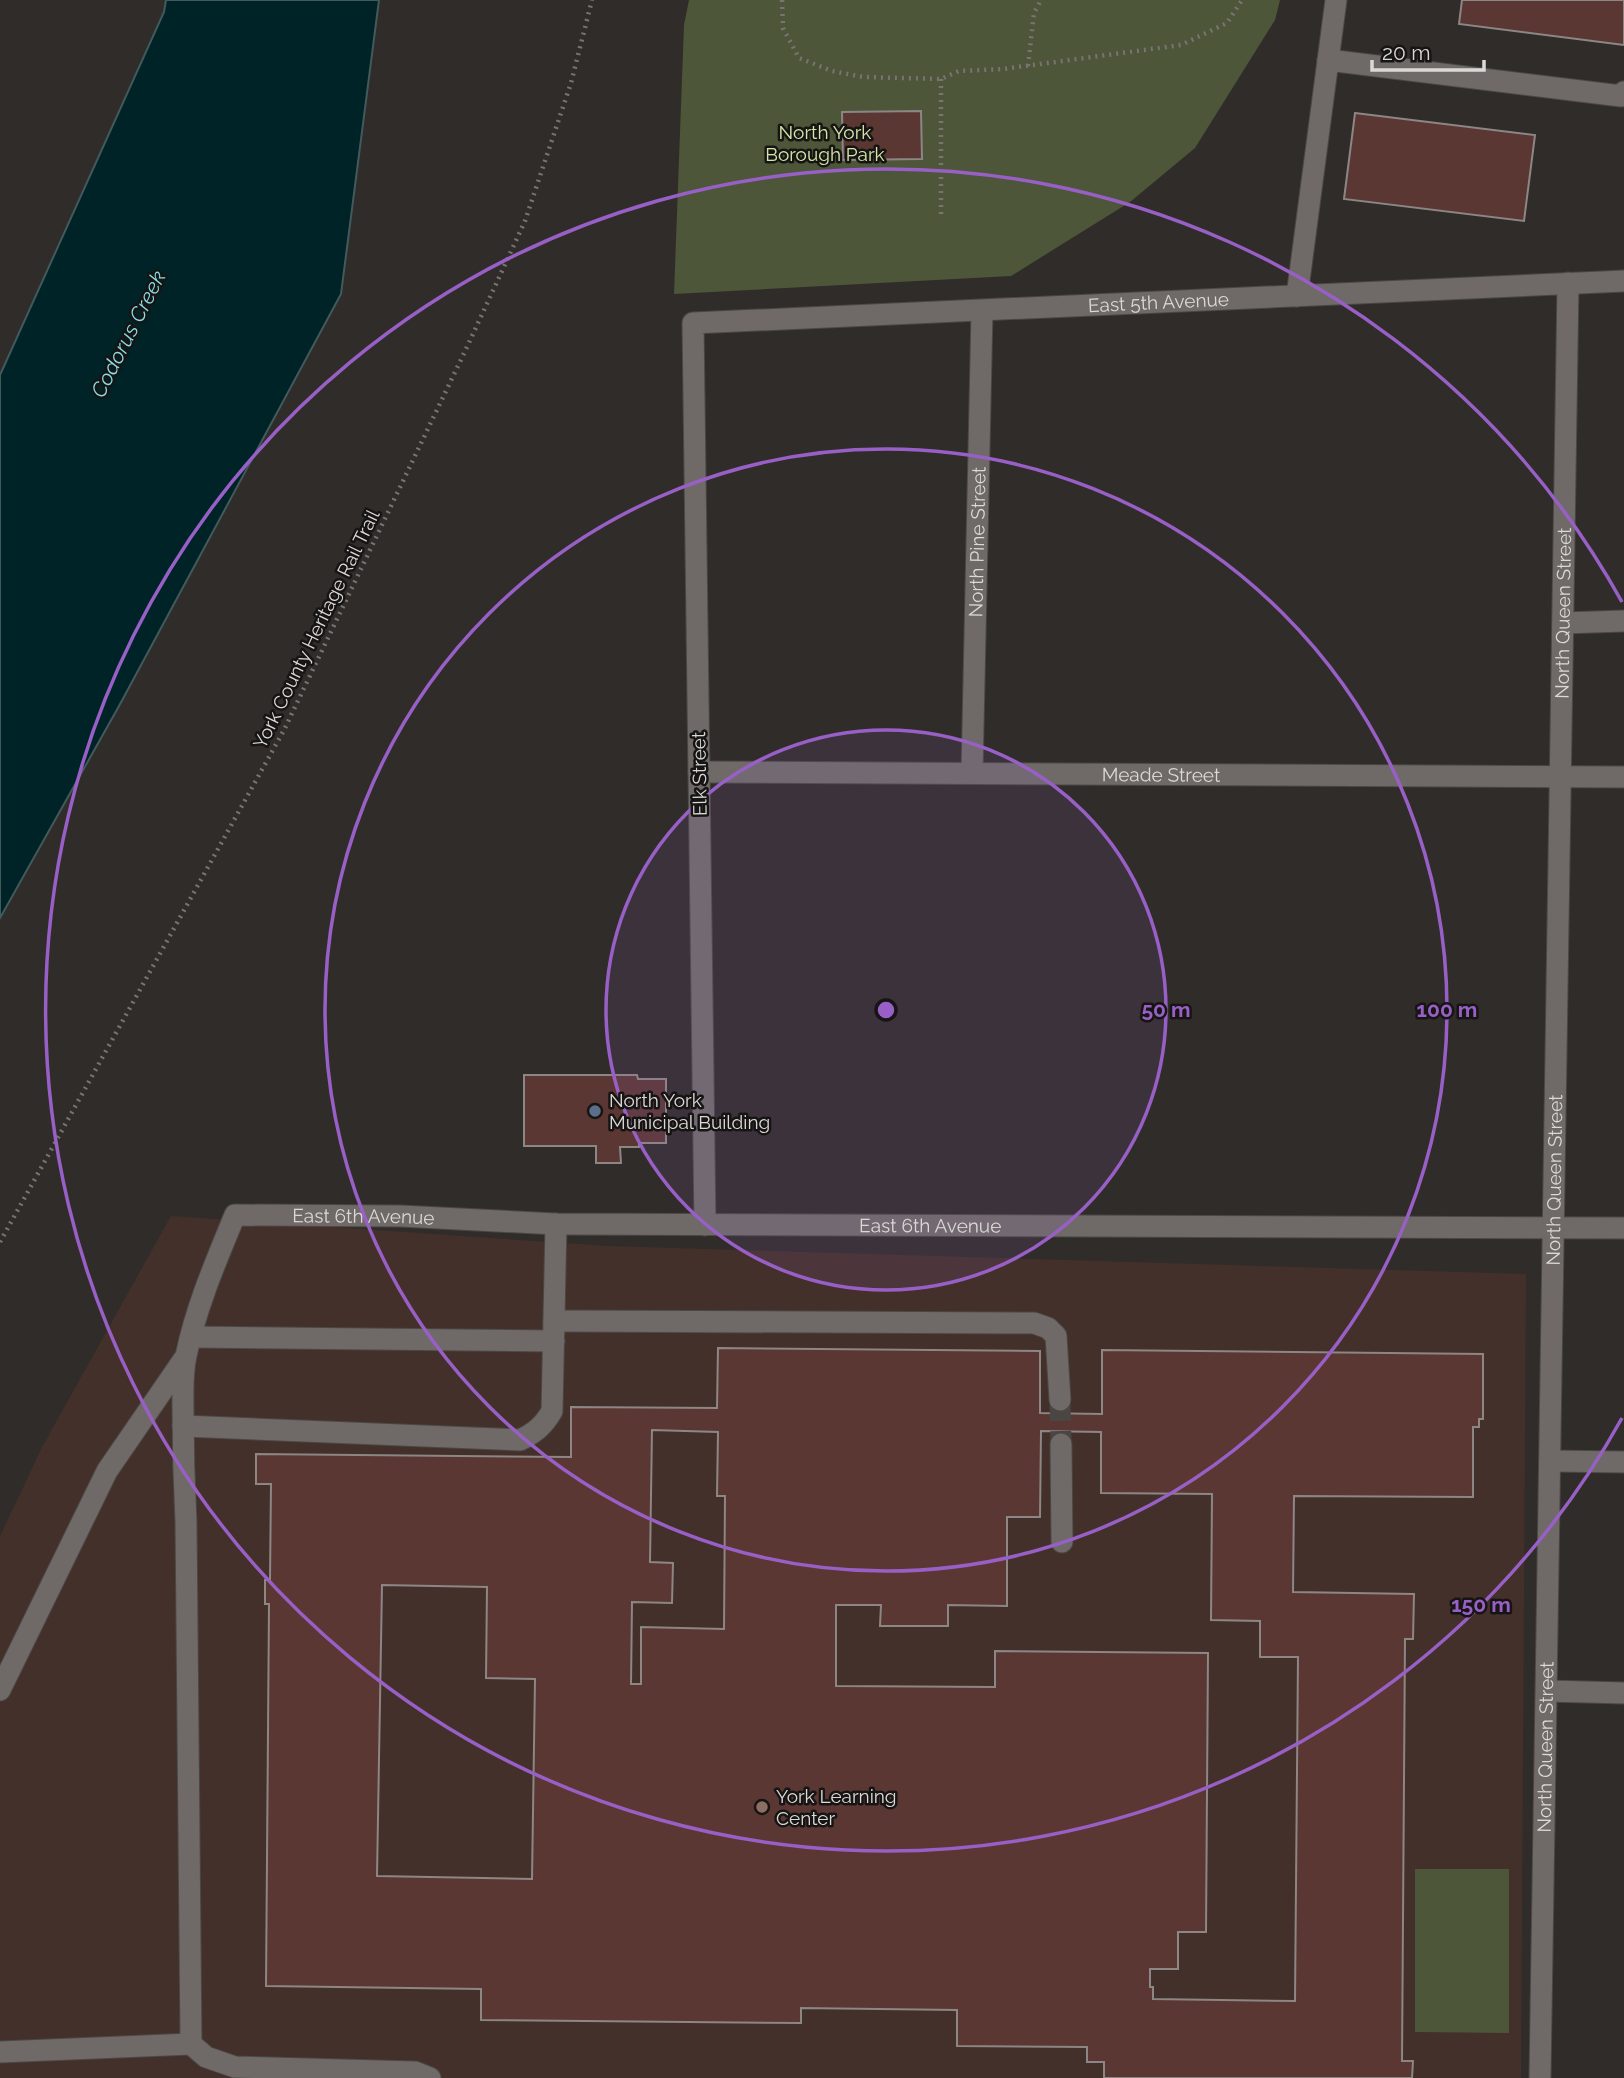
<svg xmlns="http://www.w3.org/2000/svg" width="1624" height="2078" viewBox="0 0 1624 2078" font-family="Raleway,sans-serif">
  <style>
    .education { fill: #43302a }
    .green { fill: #4d5638 }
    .water { fill: #002327; stroke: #425a5c; stroke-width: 2 }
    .building { fill: #5b3733; stroke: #8c8685; stroke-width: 2; fill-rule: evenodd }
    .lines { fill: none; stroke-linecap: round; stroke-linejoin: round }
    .minor-tunnel { stroke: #4a4644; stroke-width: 21; stroke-dasharray: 21 10; stroke-linecap: butt }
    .minor-casing { stroke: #4b4845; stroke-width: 23 }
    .path { stroke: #777472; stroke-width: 4.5; stroke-dasharray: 2 5; stroke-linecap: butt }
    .minor { stroke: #6f6a67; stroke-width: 21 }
    .ring { fill: none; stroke: #9860c6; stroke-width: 3.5 }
    .service-dot { fill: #5c6f8a; stroke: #171514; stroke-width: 2.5 }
    .education-dot { fill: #8d6e63; stroke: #171514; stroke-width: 2.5 }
    .labels { text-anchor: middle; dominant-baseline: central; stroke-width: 5; stroke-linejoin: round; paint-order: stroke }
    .park-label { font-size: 19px; fill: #d4e7aa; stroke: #171514 }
    .street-label { font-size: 19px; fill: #dbd9d7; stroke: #171514 }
    .poi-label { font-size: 19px; fill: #dbd9d7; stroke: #171514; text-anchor: start }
    .water-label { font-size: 21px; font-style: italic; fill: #88dce6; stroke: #171514 }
    .centre { fill: #9860c6; stroke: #171514; stroke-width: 3.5 }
    .ring-label { font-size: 21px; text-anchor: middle; font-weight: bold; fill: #9860c6; stroke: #171514; stroke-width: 5; stroke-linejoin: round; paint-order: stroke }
  </style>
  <rect width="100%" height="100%" fill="#302c2a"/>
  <polygon class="education" points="171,1216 608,1246 1526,1274 1521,2078 0,2078 0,1536 42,1447"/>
  <g class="green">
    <polygon points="689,0 1280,0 1275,20 1195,148 1130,202 1011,276 674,294 684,25"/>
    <polygon points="1415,1869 1509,1869 1509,2033 1415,2032"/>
  </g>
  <polygon class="water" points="166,0 379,0 341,294 119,706 0,918 0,375 164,12"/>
  <g class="building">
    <polygon points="1462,0 1624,0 1624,45 1459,24"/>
    <polygon points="921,111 922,159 843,160 842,112"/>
    <polygon points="1355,113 1535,135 1524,221 1344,199"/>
    <polygon points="524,1075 637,1075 638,1079 666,1079 666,1143 639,1143 639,1147 620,1147 621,1163 596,1163 596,1146 524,1146"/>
    <path d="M 718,1348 L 1040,1351 L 1040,1413 L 1102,1414 L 1102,1350 L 1483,1354 L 1483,1419 L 1479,1419 L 1479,1427 L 1473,1427 L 1473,1497 L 1294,1496 L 1293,1592 L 1414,1594 L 1413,1639 L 1405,1639 L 1402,2061 L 1413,2061 L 1412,2078 L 1104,2078 L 1104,2062 L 1087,2062 L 1087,2047 L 957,2046 L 957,2010 L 801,2008 L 801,2023 L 481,2020 L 481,1989 L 266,1986 L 269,1604 L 265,1604 L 265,1580 L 270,1580 L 271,1484 L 256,1484 L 256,1454 L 571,1457 L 571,1407 L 717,1408 ZM 652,1430 L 718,1432 L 717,1496 L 725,1496 L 724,1629 L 641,1627 L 641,1684 L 631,1684 L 632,1602 L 672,1603 L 673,1563 L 650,1562 ZM 1041,1431 L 1101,1432 L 1101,1493 L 1212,1494 L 1211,1620 L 1260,1621 L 1260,1657 L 1298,1657 L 1295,2001 L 1153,1999 L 1153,1987 L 1150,1987 L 1150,1969 L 1178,1969 L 1178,1932 L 1206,1932 L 1208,1653 L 995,1651 L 995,1687 L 836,1686 L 836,1605 L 881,1605 L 880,1626 L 948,1626 L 948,1605 L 1007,1606 L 1007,1517 L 1040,1517 ZM 382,1585 L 487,1587 L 486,1678 L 535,1679 L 532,1879 L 377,1876 Z"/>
  </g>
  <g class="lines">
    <polyline class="minor-tunnel" points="1060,1400 1061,1444"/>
    <defs>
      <g id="minor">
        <polyline points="1328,60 1621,96 1624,92"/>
        <polyline points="1297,296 1336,0"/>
        <polyline points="1563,623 1624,621"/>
        <path id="s1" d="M 699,772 L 1624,777"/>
        <path id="s2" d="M 972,773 L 982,311"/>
        <path id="s3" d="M 705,1225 L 693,323 L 1624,281"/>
        <polyline points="554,1321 1034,1323 1048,1328 1056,1336 1060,1400"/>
        <polyline points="191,1337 554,1341"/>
        <path d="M 183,1426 L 520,1440 C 535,1433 544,1425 552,1411 L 556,1224"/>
        <polyline points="1061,1444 1062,1542"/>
        <polyline points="1550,1461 1624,1462"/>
        <polyline points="0,1690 107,1471 184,1359"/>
        <polyline points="1547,1691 1624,1693"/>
        <polyline points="0,2052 191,2044"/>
        <path id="s4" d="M 430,2078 L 415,2072 L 235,2067 L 206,2057 L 191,2044 L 186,1522 C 184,1484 183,1447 183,1409 C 183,1392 182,1373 186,1356 C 196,1307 216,1261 235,1215 L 401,1216 L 556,1224 L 1624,1228"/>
        <path id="s5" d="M 1540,2078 L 1568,283"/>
      </g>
    </defs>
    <use href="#minor" class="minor-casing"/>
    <g class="path">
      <polyline points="782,0 783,28 799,58 832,71 863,77 941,79 959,71 1003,69 1181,45 1227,23 1242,0"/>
      <polyline points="1028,66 1034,13 1041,0"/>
      <polyline points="941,79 941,217"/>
      <polyline points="0,1242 284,730 467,347 525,221 571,83 592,0"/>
    </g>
    <use href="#minor" class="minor"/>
  </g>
  <circle cx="886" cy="1010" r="280" fill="#9860c6" fill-opacity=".12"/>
  <g class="ring">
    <circle cx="886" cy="1010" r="280"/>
    <circle cx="886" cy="1010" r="561"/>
    <path d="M1622 1418A841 841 0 1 1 1622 602"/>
  </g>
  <circle class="service-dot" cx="595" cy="1111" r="7"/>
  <circle class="education-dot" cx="762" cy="1807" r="7"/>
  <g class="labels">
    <g class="park-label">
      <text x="825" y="132">North York<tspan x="825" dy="22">Borough Park</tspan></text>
    </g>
    <g class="street-label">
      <text stroke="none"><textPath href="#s3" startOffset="1368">East 5th Avenue</textPath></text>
      <text stroke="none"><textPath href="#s2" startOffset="231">North Pine Street</textPath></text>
      <text stroke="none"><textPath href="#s5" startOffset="1465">North Queen Street</textPath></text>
      <text transform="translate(316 629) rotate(-64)">York County Heritage Rail Trail</text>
      <text transform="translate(699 774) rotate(-91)">Elk Street</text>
      <text stroke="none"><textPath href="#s1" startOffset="462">Meade Street</textPath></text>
      <text stroke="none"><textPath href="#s5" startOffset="898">North Queen Street</textPath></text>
      <text stroke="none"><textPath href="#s4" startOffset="1213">East 6th Avenue</textPath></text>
      <text stroke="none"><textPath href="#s4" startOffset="1780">East 6th Avenue</textPath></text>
      <text stroke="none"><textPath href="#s5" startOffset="331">North Queen Street</textPath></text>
    </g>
    <g class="poi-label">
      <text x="609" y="1100">North York<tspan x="609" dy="22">Municipal Building</tspan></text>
      <text x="776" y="1796">York Learning<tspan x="776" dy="22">Center</tspan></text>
    </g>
    <g class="water-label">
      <text transform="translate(128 334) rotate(-63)">Codorus Creek</text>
    </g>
  </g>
  <circle cx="886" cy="1010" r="10" class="centre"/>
  <g class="ring-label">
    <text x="1166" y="1017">50 m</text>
    <text x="1447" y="1017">100 m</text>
    <text x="1481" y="1612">150 m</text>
  </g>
  <path d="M1372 60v10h112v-10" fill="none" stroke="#dbd9d7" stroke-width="3.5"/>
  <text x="1382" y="60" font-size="21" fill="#dbd9d7" stroke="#171514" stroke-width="5" paint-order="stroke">20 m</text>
</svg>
